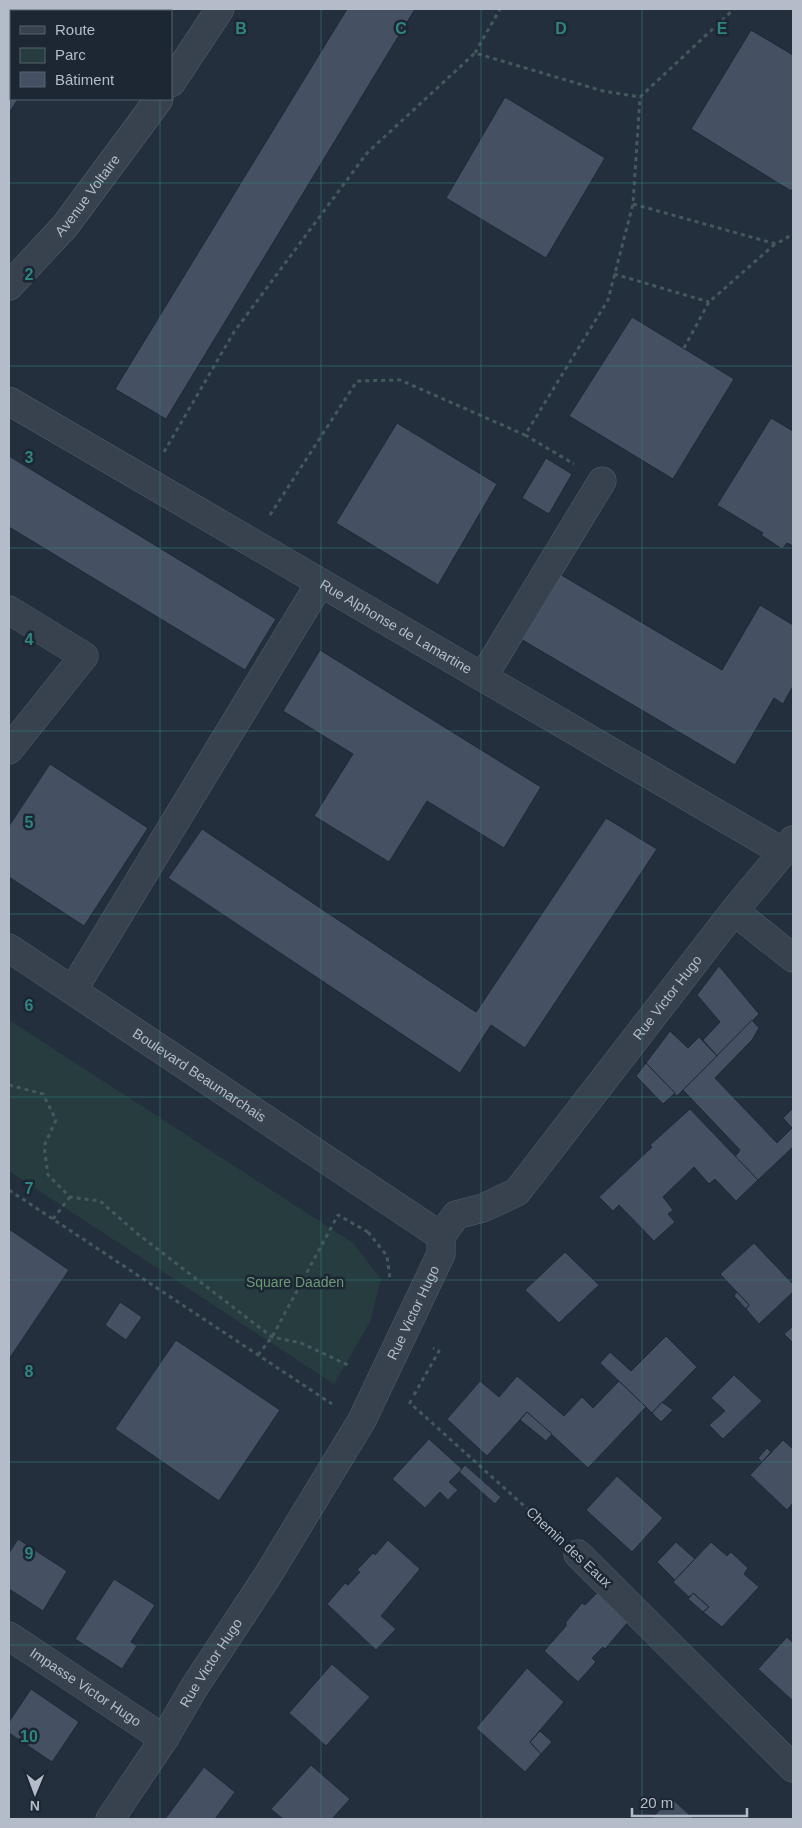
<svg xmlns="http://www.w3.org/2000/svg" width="802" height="1828" viewBox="0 0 802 1828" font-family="Helvetica,sans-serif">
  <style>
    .green { fill: #263c3f }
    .building { fill: #455162; stroke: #1f2835 }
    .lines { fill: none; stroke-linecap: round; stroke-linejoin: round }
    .minor-casing { stroke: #565f6c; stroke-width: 29 }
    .path { stroke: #44595c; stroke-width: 3; stroke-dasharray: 4 4; stroke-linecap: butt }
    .minor { stroke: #38414e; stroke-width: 28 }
    .grid { fill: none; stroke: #308480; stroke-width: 1; stroke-opacity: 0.55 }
    .labels { text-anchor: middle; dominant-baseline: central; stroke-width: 5; stroke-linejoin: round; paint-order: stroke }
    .street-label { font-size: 14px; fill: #b4bcc9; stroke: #1d2633 }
    .park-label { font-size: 14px; fill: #6b9a76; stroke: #1d2633 }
    .grid-label { font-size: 16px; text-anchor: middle; font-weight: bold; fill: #308480; stroke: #1d2633; stroke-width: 5; stroke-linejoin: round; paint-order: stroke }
  </style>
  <rect width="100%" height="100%" fill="#242f3e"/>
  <polygon class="green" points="9,1020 353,1243 381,1279 370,1322 334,1384 9,1171"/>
  <g class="building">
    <polygon points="347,9 415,9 166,419 115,389"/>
    <polygon points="751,30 793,55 793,188 791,191 691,129"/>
    <polygon points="9,40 11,42 11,99 18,99 9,113"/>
    <polygon points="505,97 605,158 546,258 446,198"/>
    <polygon points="632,317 734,379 673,479 569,416"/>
    <polygon points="771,418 793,431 793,546 787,543 782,549 761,535 763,533 717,505"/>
    <polygon points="397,423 497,484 438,585 336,523"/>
    <polygon points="9,456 276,619 245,670 9,527"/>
    <polygon points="546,458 572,474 549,514 522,498"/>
    <polygon points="558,573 722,670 760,605 793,625 793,686 783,704 774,698 735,765 519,638"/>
    <polygon points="320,650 541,787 504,848 427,801 389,862 314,816 353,754 283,711"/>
    <polygon points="50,764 148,828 84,926 9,877 9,826"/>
    <polygon points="606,818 657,849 525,1048 491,1025 460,1073 168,878 202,829 476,1012"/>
    <polygon points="719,966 759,1014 717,1056 703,1040 720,1022 697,995"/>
    <polygon points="752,1020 759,1028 752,1040 715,1078 777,1143 792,1128 783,1118 793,1108 793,1147 758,1180 735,1157 740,1150 683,1090"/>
    <polygon points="670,1031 688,1048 699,1037 717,1056 677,1096 646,1063"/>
    <polygon points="646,1063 675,1093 663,1104 636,1076"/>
    <polygon points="690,1109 758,1180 736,1201 715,1179 709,1184 694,1167 663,1197 673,1210 668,1214 675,1222 654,1241 619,1205 613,1211 599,1197 652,1147 650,1145"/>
    <polygon points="9,1229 69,1270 9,1359"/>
    <polygon points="754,1243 793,1284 793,1292 759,1324 746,1309 749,1305 720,1274"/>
    <polygon points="565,1252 599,1285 559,1323 525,1290"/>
    <polygon points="737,1292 749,1305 746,1309 734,1296"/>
    <polygon points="120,1302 142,1317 126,1340 105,1325"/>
    <polygon points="793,1326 793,1343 784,1334"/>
    <polygon points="666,1336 697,1367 652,1413 600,1363 610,1352 631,1371"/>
    <polygon points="176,1340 280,1410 219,1501 115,1429"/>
    <polygon points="734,1375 762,1401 723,1439 709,1425 725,1411 711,1398"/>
    <polygon points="517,1376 564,1416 582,1397 593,1408 619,1381 646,1407 588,1468 527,1412 487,1456 447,1419 480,1381 499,1397"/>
    <polygon points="662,1402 673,1410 661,1422 652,1413"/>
    <polygon points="527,1412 552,1434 546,1441 520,1420"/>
    <polygon points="429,1439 462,1469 449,1482 458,1490 448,1500 440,1492 425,1508 392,1479"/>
    <polygon points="783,1440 793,1449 793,1503 787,1510 750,1475"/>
    <polygon points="767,1448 771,1452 762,1462 758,1458"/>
    <polygon points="465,1465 501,1497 495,1504 459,1472"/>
    <polygon points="617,1476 663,1518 632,1552 586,1510"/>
    <polygon points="18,1539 67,1571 43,1611 9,1589 9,1553"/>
    <polygon points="388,1540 420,1569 381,1616 396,1629 376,1650 327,1604 345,1583 348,1585 360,1572 357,1570 373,1553 375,1555"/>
    <polygon points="676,1542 695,1559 675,1580 657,1562"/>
    <polygon points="711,1542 727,1556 731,1552 748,1568 744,1574 759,1587 722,1627 703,1612 709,1607 693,1593 689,1597 673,1582"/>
    <polygon points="114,1579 155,1605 131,1642 137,1646 122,1669 75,1639"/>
    <polygon points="597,1593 628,1622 605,1649 603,1647 592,1658 596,1662 578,1682 544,1651 566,1626 566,1622 582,1603 585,1605"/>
    <polygon points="693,1593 709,1607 703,1612 688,1599"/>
    <polygon points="787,1637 793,1643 793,1701 758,1669"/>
    <polygon points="332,1664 370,1697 326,1746 289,1713"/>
    <polygon points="527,1668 564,1702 530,1742 541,1754 525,1772 476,1728"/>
    <polygon points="31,1689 79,1722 52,1762 9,1733 9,1722"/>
    <polygon points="540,1731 552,1742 541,1754 530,1742"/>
    <polygon points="311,1765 350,1799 332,1819 283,1819 271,1809"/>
    <polygon points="204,1767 235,1792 215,1819 165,1819"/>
    <polygon points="671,1798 692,1817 694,1819 651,1819"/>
  </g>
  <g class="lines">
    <defs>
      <g id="minor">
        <polyline points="171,83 220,9"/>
        <path id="s1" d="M 9,286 L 65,226 L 159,99"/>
        <path id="s2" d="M 9,401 L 783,852"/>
        <polyline points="9,610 84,656 9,750"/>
        <polyline points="483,677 602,481"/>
        <polyline points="734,911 793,958"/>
        <path id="s3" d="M 9,948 L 441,1236"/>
        <polyline points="73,990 320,583"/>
        <polyline points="578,1554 793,1768"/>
        <path id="s4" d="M 9,1636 L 164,1739"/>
        <path id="s5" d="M 110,1819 L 164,1739 L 195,1686 L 268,1575 L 362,1420 L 441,1254 L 441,1236 L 456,1215 L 483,1208 L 517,1192 L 734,911 L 793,840"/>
      </g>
    </defs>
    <use href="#minor" class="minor-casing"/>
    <g class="path">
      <polyline points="475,53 500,9"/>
      <polyline points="633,204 776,244 793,234"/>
      <polyline points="614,274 709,302"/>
      <polyline points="684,348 709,302 775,244"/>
      <polyline points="525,435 574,464"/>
      <polyline points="164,452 234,332 367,153 475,53 603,91 640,97 734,9"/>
      <polyline points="270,515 357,381 400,380 525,435 608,300 633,204 640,97"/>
      <polyline points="9,1085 43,1094 56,1120 44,1146 48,1175 70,1197 100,1201 139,1235 272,1337 301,1343 350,1366"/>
      <polyline points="9,1190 332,1404"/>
      <polyline points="53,1219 70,1197"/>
      <polyline points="368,1232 387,1256 390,1279"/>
      <polyline points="258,1355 272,1337 338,1215 368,1232 370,1230"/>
      <polyline points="414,1395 439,1351 433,1348"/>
      <polyline points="411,1400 410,1403 553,1532"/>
    </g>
    <use href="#minor" class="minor"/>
  </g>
  <path class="grid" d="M 160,9 L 160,11M 321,9 L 321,1819M 481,9 L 481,1819M 642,9 L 642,1819M 160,99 L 160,1819M 9,183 L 793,183M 9,366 L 793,366M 9,548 L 793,548M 9,731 L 793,731M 9,914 L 793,914M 9,1097 L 793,1097M 9,1280 L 793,1280M 9,1462 L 793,1462M 9,1645 L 793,1645"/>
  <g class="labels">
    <g class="street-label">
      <text stroke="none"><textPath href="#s1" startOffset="120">Avenue Voltaire</textPath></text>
      <text stroke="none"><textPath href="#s2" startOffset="448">Rue Alphonse de Lamartine</textPath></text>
      <text stroke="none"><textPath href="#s5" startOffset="1011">Rue Victor Hugo</textPath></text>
      <text stroke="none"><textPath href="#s3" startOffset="229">Boulevard Beaumarchais</textPath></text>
      <text stroke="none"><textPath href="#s5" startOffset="591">Rue Victor Hugo</textPath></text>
      <text transform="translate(569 1547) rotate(43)">Chemin des Eaux</text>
      <text stroke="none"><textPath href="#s5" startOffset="186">Rue Victor Hugo</textPath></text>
      <text stroke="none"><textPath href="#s4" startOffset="92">Impasse Victor Hugo</textPath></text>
    </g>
    <g class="park-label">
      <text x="295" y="1282">Square Daaden</text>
    </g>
  </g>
  <g class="grid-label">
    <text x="241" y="34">B</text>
    <text x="401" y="34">C</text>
    <text x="561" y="34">D</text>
    <text x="722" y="34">E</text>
    <text x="29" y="280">2</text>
    <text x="29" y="463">3</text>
    <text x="29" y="645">4</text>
    <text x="29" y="828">5</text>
    <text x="29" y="1011">6</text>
    <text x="29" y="1194">7</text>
    <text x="29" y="1377">8</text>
    <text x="29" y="1559">9</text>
    <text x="29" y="1742">10</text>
  </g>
  <rect width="802" height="1828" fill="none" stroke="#b4bcc9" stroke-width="20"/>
  <rect x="10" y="10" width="162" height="90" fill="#1d2633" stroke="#59626f"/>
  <rect x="20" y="26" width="25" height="8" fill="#38414e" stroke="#59626f"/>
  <text x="55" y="35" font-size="15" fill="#b4bcc9">Route</text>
  <rect x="20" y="48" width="25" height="15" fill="#263c3f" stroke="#59626f"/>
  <text x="55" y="60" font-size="15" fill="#b4bcc9">Parc</text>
  <rect x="20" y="72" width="25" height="15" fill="#455162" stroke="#59626f"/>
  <text x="55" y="85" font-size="15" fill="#b4bcc9">Bâtiment</text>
  <g transform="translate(35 1793) rotate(181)" stroke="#1d2633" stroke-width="4" paint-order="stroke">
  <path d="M0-4L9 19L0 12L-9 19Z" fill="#b4bcc9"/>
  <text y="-8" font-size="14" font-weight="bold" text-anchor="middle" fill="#b4bcc9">N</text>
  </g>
  <path d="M632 1808v8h115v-8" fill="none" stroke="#b4bcc9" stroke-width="2.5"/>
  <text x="640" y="1808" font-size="15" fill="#b4bcc9" stroke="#1d2633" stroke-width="4" paint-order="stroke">20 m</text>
</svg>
